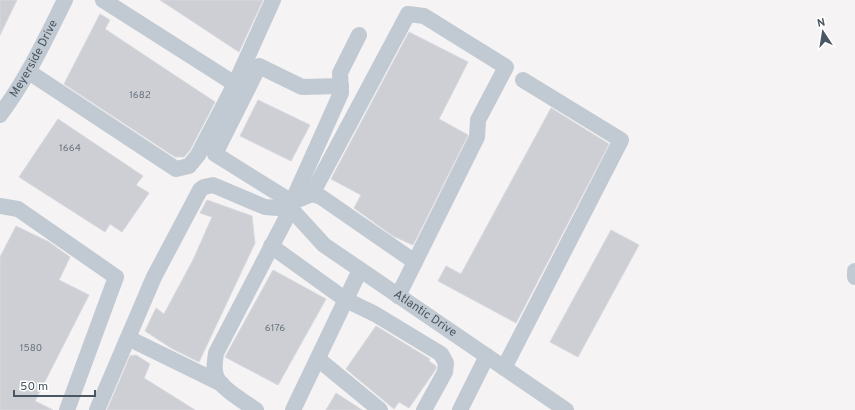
<svg xmlns="http://www.w3.org/2000/svg" width="855" height="410" viewBox="0 0 855 410" font-family="Overpass,sans-serif">
  <style>
    .building { fill: #cdcfd5; stroke: #d7d9de }
    .lines { fill: none; stroke-linecap: round; stroke-linejoin: round }
    .minor { stroke: #c1cad2; stroke-width: 16 }
    .labels { text-anchor: middle; dominant-baseline: central; stroke-width: 3; stroke-linejoin: round; paint-order: stroke }
    .number-label { font-size: 10px; fill: #6b747e }
    .street-label { font-size: 12px; fill: #4a5661; stroke: #fff }
  </style>
  <rect width="100%" height="100%" fill="#f5f3f3"/>
  <g class="building">
    <polygon points="0,0 17,0 0,35"/>
    <polygon points="160,0 263,0 239,52"/>
    <polygon points="100,14 110,20 105,29 215,102 190,150 184,157 175,157 64,84"/>
    <polygon points="409,32 468,62 439,119 468,135 413,245 393,236 354,208 361,195 331,179"/>
    <polygon points="258,100 310,125 291,161 240,136"/>
    <polygon points="551,108 609,144 516,323 438,281 446,266 461,274"/>
    <polygon points="58,119 143,176 136,185 149,193 122,232 110,224 105,232 19,177"/>
    <polygon points="207,200 252,216 255,243 199,362 171,348 145,331 156,308 164,314 193,260 212,217 200,213"/>
    <polygon points="16,226 49,242 70,257 59,280 89,295 35,401 53,410 0,410 0,257"/>
    <polygon points="611,230 639,245 578,357 550,342"/>
    <polygon points="273,270 326,299 278,385 225,357"/>
    <polygon points="376,326 430,359 429,361 436,366 436,369 409,408 399,402 394,409 346,369"/>
    <polygon points="136,355 150,364 144,378 195,410 107,410 130,356"/>
    <polygon points="336,393 362,410 326,410"/>
  </g>
  <g class="lines">
    <g class="minor">
      <polyline points="103,0 235,84 273,0"/>
      <polyline points="29,72 176,169 189,166 198,155 235,84"/>
      <polyline points="341,86 302,87 259,66 215,154 292,202 312,194 321,197 415,262"/>
      <path id="s1" d="M 0,115 C 27,79 45,40 65,0"/>
      <polyline points="312,194 408,14 424,16 506,67 478,120 477,137 398,296"/>
      <polyline points="0,206 18,209 116,277 67,410"/>
      <path id="s2" d="M 291,209 L 324,245 L 566,410"/>
      <polyline points="271,246 346,300 375,314 441,354 446,363 445,372 424,410"/>
      <polyline points="855,271 855,277"/>
      <polyline points="128,338 222,384"/>
      <polyline points="318,359 380,410"/>
      <polyline points="504,368 621,140 523,80"/>
      <polyline points="97,410 154,277 200,190 204,187 213,185 265,207 291,209"/>
      <path d="M 256,410 C 246,403 221,388 217,378 C 213,371 215,360 216,353 L 291,209 L 292,202 L 341,93 L 340,73 L 359,35"/>
      <polyline points="293,410 360,270"/>
      <polyline points="460,410 487,356"/>
    </g>
  </g>
  <g class="labels">
    <g class="number-label">
      <text x="140" y="95">1682</text>
      <text x="70" y="148">1664</text>
      <text x="275" y="328">6176</text>
      <text x="31" y="348">1580</text>
    </g>
    <g class="street-label">
      <text stroke="none"><textPath href="#s1" startOffset="66">Meyerside Drive</textPath></text>
      <text stroke="none"><textPath href="#s2" startOffset="171">Atlantic Drive</textPath></text>
    </g>
  </g>
  <g transform="translate(823 32) rotate(348)" stroke="#ffffff" stroke-width="3" paint-order="stroke">
  <path d="M0-3L7 15L0 10L-7 15Z" fill="#4a5661"/>
  <text y="-6" font-size="11" font-weight="bold" text-anchor="middle" fill="#4a5661">N</text>
  </g>
  <path d="M14 390v6h81v-6" fill="none" stroke="#4a5661" stroke-width="2"/>
  <text x="20" y="390" font-size="12" fill="#4a5661" stroke="#ffffff" stroke-width="3" paint-order="stroke">50 m</text>
</svg>
